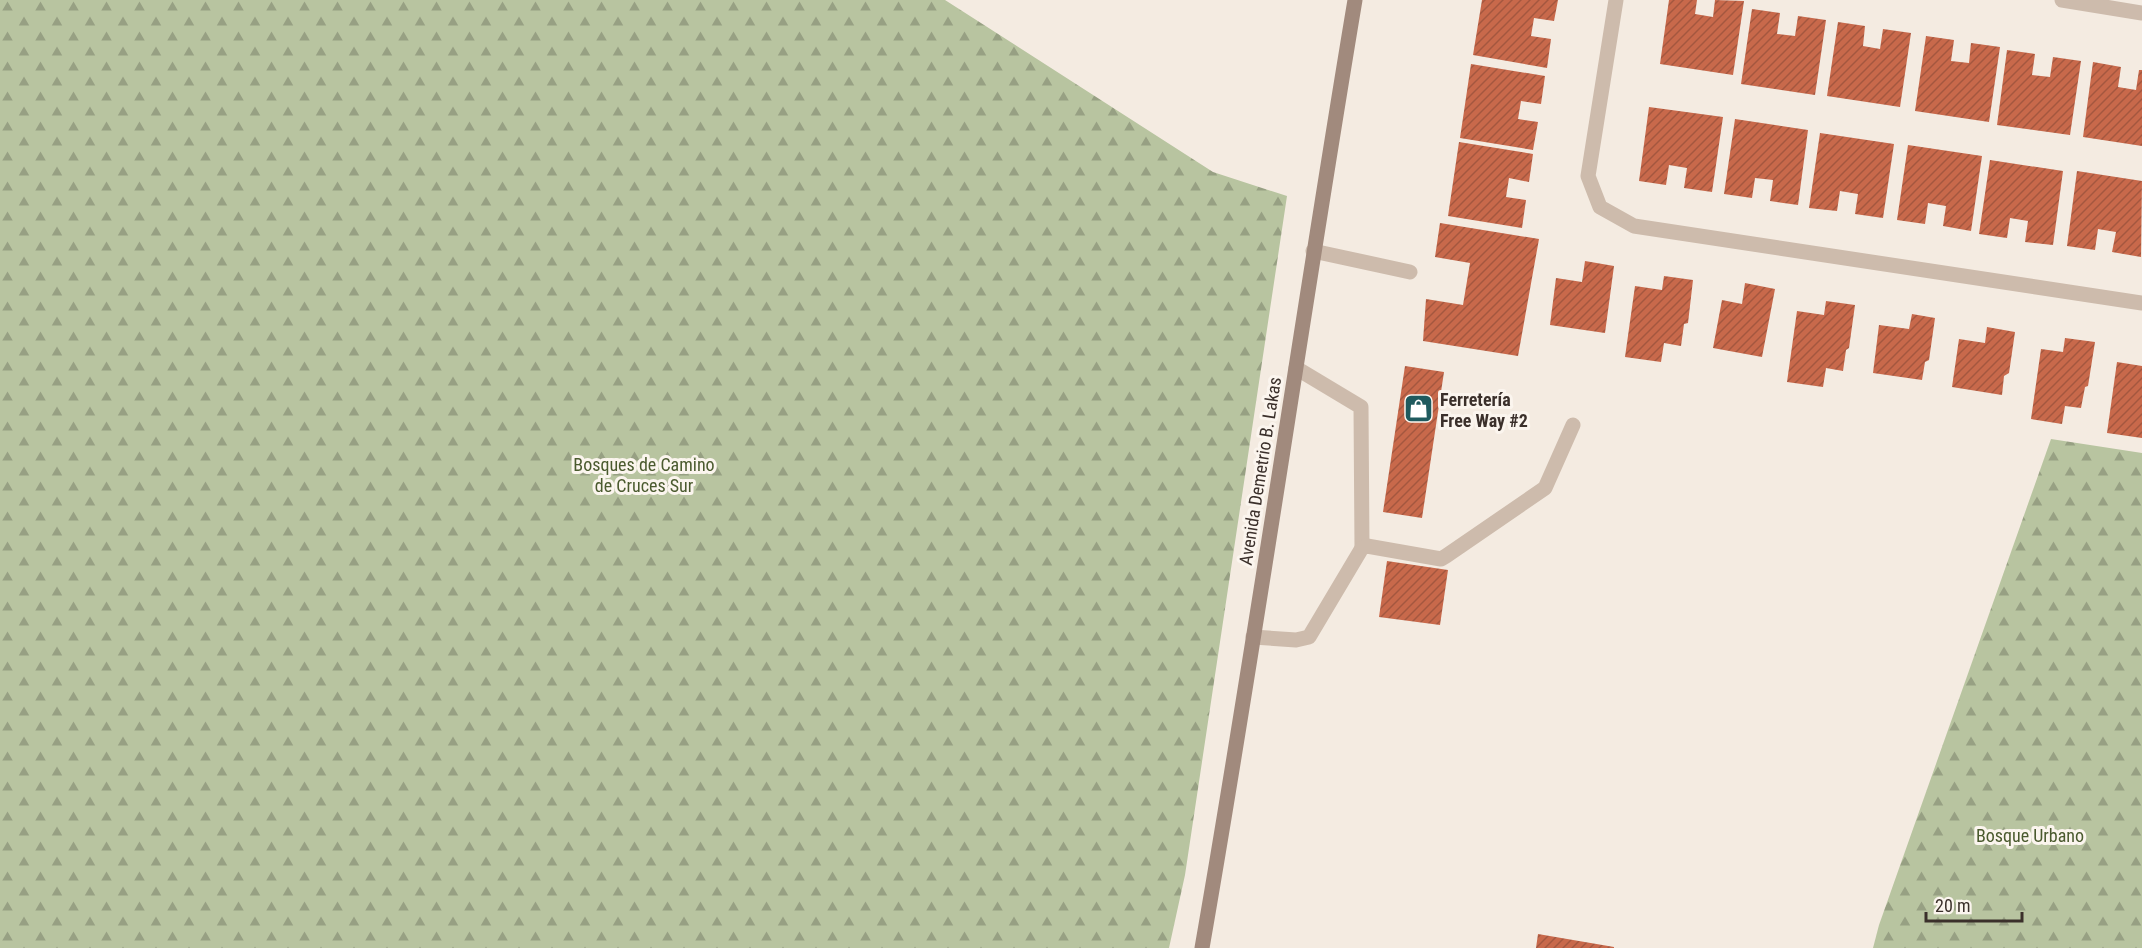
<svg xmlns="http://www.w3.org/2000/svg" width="2142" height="948" viewBox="0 0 2142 948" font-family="'Roboto Condensed',sans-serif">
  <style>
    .forest { fill: url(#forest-firs) }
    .building { fill: url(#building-hatch) }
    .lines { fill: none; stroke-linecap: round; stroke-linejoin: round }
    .lane { stroke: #cdbbac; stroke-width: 15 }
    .street { stroke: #cdbbac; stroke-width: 15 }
    .secondary { stroke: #a18a7d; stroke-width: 15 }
    .labels { text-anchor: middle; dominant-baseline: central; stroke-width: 6; stroke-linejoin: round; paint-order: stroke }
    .poi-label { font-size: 18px; font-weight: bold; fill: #3b302b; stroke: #fbf5ee; text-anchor: start }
    .park-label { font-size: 18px; fill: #4a5a2e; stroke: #fbf5ee }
    .street-label { font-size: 18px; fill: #3b302b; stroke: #fbf5ee }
  </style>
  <defs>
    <pattern id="forest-firs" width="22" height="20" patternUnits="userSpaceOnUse" patternTransform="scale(1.5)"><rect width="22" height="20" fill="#b8c4a0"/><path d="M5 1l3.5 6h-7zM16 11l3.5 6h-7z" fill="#97a083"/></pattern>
    <pattern id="building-hatch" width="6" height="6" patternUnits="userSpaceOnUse" patternTransform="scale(1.5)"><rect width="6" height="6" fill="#c8694b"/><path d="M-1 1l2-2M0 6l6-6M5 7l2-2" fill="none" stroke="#a4573f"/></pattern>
  </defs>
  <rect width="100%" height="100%" fill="#f4ebe1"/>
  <g class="forest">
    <polygon points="0,0 945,0 1213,172 1287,196 1185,875 1169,948 0,948"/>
    <polygon points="2051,439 2142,453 2142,948 1873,948 1879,925"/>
  </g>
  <g class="building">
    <polygon points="1482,0 1558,0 1554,21 1534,18 1531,36 1551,39 1547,68 1473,55"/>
    <polygon points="1669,0 1697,0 1695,14 1713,17 1715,0 1744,1 1733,75 1660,64"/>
    <polygon points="1752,9 1780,13 1777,34 1795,36 1798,16 1826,20 1815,95 1741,84"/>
    <polygon points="1838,22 1865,26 1863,46 1880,49 1883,29 1911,33 1900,107 1827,96"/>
    <polygon points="1926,36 1954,40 1951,61 1969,63 1971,43 2000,47 1989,122 1915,111"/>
    <polygon points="2007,50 2035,54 2032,75 2050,77 2053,57 2081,61 2070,135 1997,125"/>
    <polygon points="2093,62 2121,67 2118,87 2136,90 2139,70 2142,70 2142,146 2083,137"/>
    <polygon points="1471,64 1545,76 1541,104 1521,101 1518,119 1538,122 1533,150 1460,138"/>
    <polygon points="1649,107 1723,117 1712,192 1684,188 1687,168 1669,165 1666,185 1639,181"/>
    <polygon points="1735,119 1808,130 1798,205 1770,201 1773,180 1755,178 1752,198 1724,194"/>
    <polygon points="1820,133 1894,144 1883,218 1855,214 1858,194 1840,191 1837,211 1809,208"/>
    <polygon points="1459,142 1533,154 1529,182 1509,178 1506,197 1526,200 1522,228 1448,216"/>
    <polygon points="1908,145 1982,156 1971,231 1943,226 1946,206 1928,203 1925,224 1897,220"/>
    <polygon points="1990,160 2063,171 2053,245 2025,242 2028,221 2010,218 2007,238 1979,234"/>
    <polygon points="2077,171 2142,181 2141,257 2112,252 2116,232 2098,229 2095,250 2067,246"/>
    <polygon points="1440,223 1539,239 1518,356 1423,341 1426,299 1463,305 1470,263 1435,257"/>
    <polygon points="1585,261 1614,266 1605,333 1550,325 1556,278 1582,282"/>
    <polygon points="1664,276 1693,280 1688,323 1684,324 1681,346 1664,343 1661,362 1625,357 1635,286 1662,290"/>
    <polygon points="1745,283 1775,289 1762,357 1713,348 1722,300 1742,304"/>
    <polygon points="1826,301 1855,305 1849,348 1846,350 1843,371 1826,368 1823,387 1787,382 1797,311 1824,315"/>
    <polygon points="1912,314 1935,318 1929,360 1925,362 1922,380 1873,373 1879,325 1909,329"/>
    <polygon points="1987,327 2015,332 2009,373 2004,376 2002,395 1952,387 1959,339 1985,343"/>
    <polygon points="2065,338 2095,342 2088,386 2085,387 2081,408 2065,406 2062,424 2031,419 2041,349 2063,352"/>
    <polygon points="2117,362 2142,366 2142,438 2107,433"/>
    <polygon points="1405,366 1444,372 1422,518 1383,512"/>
    <polygon points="1387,561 1448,570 1440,625 1379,617"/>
    <polygon points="1538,934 1614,947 1614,948 1536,948"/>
  </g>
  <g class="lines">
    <g class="lane">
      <polyline points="1313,251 1410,272"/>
      <polyline points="1296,368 1361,407 1362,548"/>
      <polyline points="1253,637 1296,640 1309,637 1362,548 1367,546 1441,559 1446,556 1545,488 1573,425"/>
    </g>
    <g class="street">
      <polyline points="1616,0 1588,176 1600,207 1634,226 2142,303"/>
      <polyline points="2062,0 2142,13"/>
    </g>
    <path class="secondary" d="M 1202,948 C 1257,633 1302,316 1355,0"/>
  </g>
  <defs>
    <symbol id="shop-square" viewBox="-11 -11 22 22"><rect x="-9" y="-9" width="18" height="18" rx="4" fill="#1f5a5e" stroke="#fbf5ee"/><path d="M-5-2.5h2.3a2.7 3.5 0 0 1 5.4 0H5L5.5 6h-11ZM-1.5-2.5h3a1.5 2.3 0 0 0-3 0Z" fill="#fff"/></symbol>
  </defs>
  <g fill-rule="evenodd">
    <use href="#shop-square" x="1402" y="392" width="33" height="33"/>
  </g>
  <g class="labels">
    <g class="poi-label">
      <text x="1440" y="399">Ferretería<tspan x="1440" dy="21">Free Way #2</tspan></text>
    </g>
    <g class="park-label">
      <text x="644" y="464">Bosques de Camino<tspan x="644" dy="21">de Cruces Sur</tspan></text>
      <text x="2030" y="835">Bosque Urbano</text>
    </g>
    <g class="street-label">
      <text transform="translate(1260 471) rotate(-81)">Avenida Demetrio B. Lakas</text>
    </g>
  </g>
  <path d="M1926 912v9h96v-9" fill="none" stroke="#3b302b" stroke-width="3"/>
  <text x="1935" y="912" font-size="18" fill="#3b302b" stroke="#fbf5ee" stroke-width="4.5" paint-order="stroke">20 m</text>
</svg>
